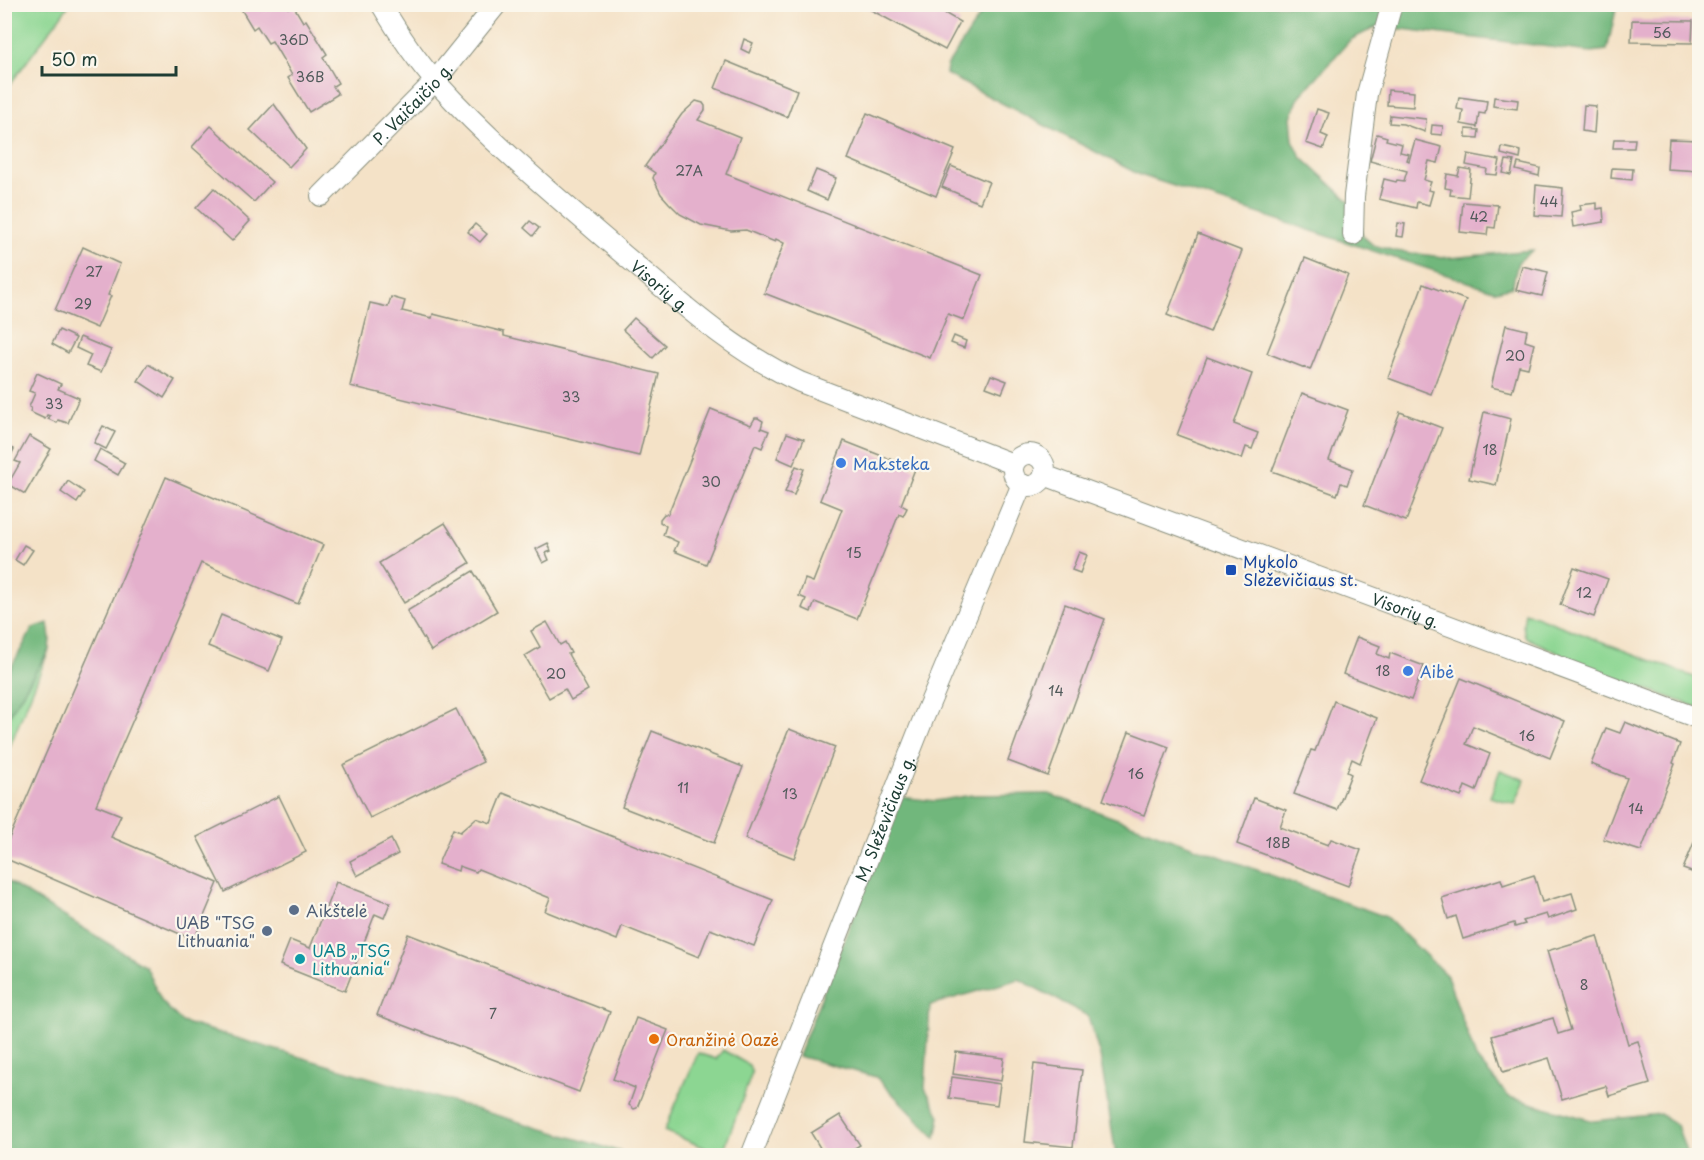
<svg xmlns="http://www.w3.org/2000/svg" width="1704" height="1160" viewBox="0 0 1704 1160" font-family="'Playpen Sans',sans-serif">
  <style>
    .green { fill: #8cd692; stroke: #568a63; stroke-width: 1.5 }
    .forest { fill: #71b77c; stroke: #487a58; stroke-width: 1.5 }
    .building { fill: #e4b0cc }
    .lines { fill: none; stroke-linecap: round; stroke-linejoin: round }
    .street-casing { stroke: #8a907e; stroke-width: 22 }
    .street { stroke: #fff; stroke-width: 20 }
    .shop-dot { fill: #3f7fe0; stroke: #fbf7ec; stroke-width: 2 }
    .transit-dot { fill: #1a4fb4; stroke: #fbf7ec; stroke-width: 2 }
    .service-dot { fill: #5c6f8a; stroke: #fbf7ec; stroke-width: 2 }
    .culture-dot { fill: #0f9aa8; stroke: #fbf7ec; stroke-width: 2 }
    .food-dot { fill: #e8710a; stroke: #fbf7ec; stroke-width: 2 }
    .labels { text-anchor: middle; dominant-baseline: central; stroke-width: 4.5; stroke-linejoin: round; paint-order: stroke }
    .number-label { font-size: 14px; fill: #505a5a }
    .street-label { font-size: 16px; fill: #1f3d34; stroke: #fbf7ec }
    .shop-label { font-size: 16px; fill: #366cbe; stroke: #fbf7ec; text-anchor: start }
    .transit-label { font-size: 16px; fill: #164399; stroke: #fbf7ec; text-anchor: start }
    .service-label { font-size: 16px; fill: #4e5e75; stroke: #fbf7ec; text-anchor: start }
    .culture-label { font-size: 16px; fill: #0d838f; stroke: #fbf7ec; text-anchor: start }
    .food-label { font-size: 16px; fill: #c56008; stroke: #fbf7ec; text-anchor: start }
  </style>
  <rect width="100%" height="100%" fill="#fbf7ec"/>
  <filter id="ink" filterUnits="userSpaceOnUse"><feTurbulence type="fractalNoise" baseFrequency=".0167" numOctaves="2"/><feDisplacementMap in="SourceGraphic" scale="12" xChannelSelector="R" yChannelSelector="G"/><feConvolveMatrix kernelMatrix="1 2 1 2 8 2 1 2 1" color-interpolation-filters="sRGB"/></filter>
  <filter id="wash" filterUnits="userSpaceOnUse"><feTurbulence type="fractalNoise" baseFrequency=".008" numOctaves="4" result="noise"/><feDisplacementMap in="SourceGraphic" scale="24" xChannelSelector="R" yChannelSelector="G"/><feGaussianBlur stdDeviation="1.35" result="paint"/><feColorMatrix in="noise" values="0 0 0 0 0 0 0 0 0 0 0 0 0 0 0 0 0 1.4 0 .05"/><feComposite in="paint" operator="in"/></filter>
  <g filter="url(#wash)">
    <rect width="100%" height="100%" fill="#f4e2c7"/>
    <g class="green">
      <polygon points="5,4 69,5 5,91 4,5"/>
      <polygon points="1525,612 1699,679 1699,708 1594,670 1525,637 1523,625"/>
      <polygon points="49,650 5,758 5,722"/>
      <polygon points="1500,770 1525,780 1515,804 1490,797"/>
      <polygon points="723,1050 749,1065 752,1073 723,1152 713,1151 664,1131 698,1053 716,1059"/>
    </g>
    <g class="forest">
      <polygon points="987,5 1617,5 1607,50 1590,52 1378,26 1350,40 1299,97 1291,117 1293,140 1302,158 1351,203 1363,236 1373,245 1395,251 1450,258 1533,250 1518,262 1512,287 1496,291 1140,175 946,74 947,66"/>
      <polygon points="48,623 50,638 49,650 5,722 5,678 33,628"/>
      <polygon points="1049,794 1386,917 1447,976 1476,1058 1509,1097 1594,1121 1660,1114 1677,1125 1687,1155 1116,1155 1100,1056 1088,1016 1019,979 930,1005 925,1088 940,1116 936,1138 876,1077 798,1056 901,797 935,801 972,795"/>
      <polygon points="5,880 145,966 162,1002 182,1022 631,1155 5,1155"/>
    </g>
    <g id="blocks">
      <g class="building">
        <polygon points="238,4 286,4 288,8 293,5 303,22 306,20 327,54 323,57 338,83 333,86 338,94 309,112 288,78 292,75 272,41 268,43 257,26 253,29"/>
        <polygon points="860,4 929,4 960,22 945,50"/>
        <polygon points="1632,20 1693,21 1692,43 1631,42"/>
        <polygon points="744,39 753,43 749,53 741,49"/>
        <polygon points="726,61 797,90 787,117 715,88"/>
        <polygon points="1388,90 1414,92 1413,107 1387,105"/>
        <polygon points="1459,97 1487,101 1485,114 1479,113 1477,127 1461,124 1463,110 1457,109"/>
        <polygon points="1494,97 1518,100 1517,109 1493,106"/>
        <polygon points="696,101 703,103 705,106 705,110 698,120 740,137 726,174 982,275 964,320 948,314 930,358 764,293 784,243 776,239 775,242 746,230 731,231 701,225 680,214 669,203 661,194 653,178 655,173 645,166 682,114"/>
        <polygon points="274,104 306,149 289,167 250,130"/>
        <polygon points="1584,105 1596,106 1594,133 1582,131"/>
        <polygon points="1317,109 1329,113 1321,134 1328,137 1323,149 1306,143"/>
        <polygon points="867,113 955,150 936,196 848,159"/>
        <polygon points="1390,115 1426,119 1425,132 1403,124 1389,123"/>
        <polygon points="1432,125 1443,126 1442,135 1431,134"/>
        <polygon points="211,126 272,182 254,202 192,147"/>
        <polygon points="1466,129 1479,130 1478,138 1466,137"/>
        <polygon points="1377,134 1387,137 1386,140 1402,144 1400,152 1409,154 1407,160 1409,161 1415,140 1442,147 1438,163 1429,161 1424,180 1431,182 1428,190 1433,191 1429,205 1417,202 1416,208 1379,199 1384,179 1396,182 1397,180 1404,181 1407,171 1370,161"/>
        <polygon points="1614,139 1635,139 1634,148 1613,148"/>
        <polygon points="1669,139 1700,140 1700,171 1667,169"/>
        <polygon points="1502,147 1521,151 1520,159 1501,154"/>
        <polygon points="1468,154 1500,160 1497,175 1486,174 1487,169 1466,165"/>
        <polygon points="1506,160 1514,161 1511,175 1503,173"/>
        <polygon points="1518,163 1540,168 1539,176 1516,170"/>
        <polygon points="951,166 989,182 980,203 942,187"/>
        <polygon points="1460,168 1471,170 1468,197 1450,195 1451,189 1445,188 1447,174 1458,176"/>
        <polygon points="1612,168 1633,169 1632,180 1611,178"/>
        <polygon points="816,170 836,178 827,200 807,191"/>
        <polygon points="1536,185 1563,188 1561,217 1534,215"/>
        <polygon points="214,188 250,221 232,241 196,208"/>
        <polygon points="1463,202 1498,205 1495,228 1488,227 1487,235 1460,232"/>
        <polygon points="1597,203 1597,209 1603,208 1604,222 1573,227 1571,212 1581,210 1580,205"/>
        <polygon points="530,221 539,228 533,236 524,228"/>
        <polygon points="1398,223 1405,224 1403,237 1396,236"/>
        <polygon points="475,224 487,234 480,242 468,232"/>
        <polygon points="1198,234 1242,251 1210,332 1167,315"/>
        <polygon points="83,247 120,264 108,295 111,296 97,328 55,310"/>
        <polygon points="1305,258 1348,275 1310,370 1267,353"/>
        <polygon points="1522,266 1548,272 1542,296 1516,290"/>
        <polygon points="1423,284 1466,300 1431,394 1388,378"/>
        <polygon points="391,297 405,301 402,311 432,318 433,314 504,332 504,336 659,374 639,456 350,386 370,303 388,307"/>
        <polygon points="634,318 665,345 653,358 623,330"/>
        <polygon points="1506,325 1527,330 1525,341 1534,344 1528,368 1519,366 1512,392 1491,387"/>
        <polygon points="59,330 76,338 68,353 52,344"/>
        <polygon points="954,336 966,341 964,348 951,343"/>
        <polygon points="80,337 111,350 101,372 86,366 91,355 76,348"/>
        <polygon points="1207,357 1252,374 1234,424 1258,433 1252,449 1246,447 1242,459 1177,435"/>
        <polygon points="148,364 175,380 164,398 138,381"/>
        <polygon points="37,373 61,384 58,389 79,398 68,423 58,420 57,423 48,419 50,416 47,415 45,419 30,412 31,408 29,407 35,393 29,391"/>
        <polygon points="991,375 1007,381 1002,393 986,387"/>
        <polygon points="1302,393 1348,410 1329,460 1353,469 1347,485 1341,483 1337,495 1272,471"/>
        <polygon points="711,409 751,425 755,418 758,418 763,421 761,428 769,431 762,448 755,445 706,564 674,551 678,542 663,535 666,526 660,522 660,519 664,514 668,514"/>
        <polygon points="1400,412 1442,428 1406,521 1364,505"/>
        <polygon points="1484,412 1511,419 1496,485 1469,479"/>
        <polygon points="103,426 115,432 106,449 94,443"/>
        <polygon points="787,433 804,439 793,465 777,458"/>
        <polygon points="29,436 51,449 25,494 8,484 20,463 15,461"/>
        <polygon points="844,441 915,469 901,505 907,508 903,516 899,514 857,619 815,602 811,612 802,608 806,599 799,596 805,579 813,582 842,509 820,500"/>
        <polygon points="4,444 14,449 9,459 4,457"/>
        <polygon points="100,449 125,463 118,475 94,461"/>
        <polygon points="796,466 804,469 794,495 785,492"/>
        <polygon points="166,477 323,545 298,604 201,563 96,805 121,815 111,837 218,883 194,940 4,858 4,850"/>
        <polygon points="68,481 84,492 77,503 61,492"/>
        <polygon points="445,523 470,563 404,603 379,563"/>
        <polygon points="548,543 551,551 546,553 549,560 543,563 536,549"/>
        <polygon points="24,545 33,550 23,565 15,560"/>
        <polygon points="1079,552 1087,555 1080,573 1072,570"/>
        <polygon points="1574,567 1608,579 1594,617 1560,605"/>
        <polygon points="473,571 497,611 431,651 407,611"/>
        <polygon points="1065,604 1105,619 1048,776 1008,761"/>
        <polygon points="221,615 282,640 269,671 208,646"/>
        <polygon points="547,622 560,645 565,642 571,653 568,654 588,690 571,700 565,689 549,698 525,656 540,647 531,631"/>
        <polygon points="1357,637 1380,646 1377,654 1389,659 1390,653 1424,666 1411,700 1343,674"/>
        <polygon points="1461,678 1565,721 1550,758 1473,726 1466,744 1490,754 1476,791 1465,786 1461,797 1419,780"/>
        <polygon points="1334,701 1377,718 1360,763 1352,759 1347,772 1351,774 1337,810 1294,794 1311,750 1315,751"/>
        <polygon points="456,709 483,762 370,818 343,765"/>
        <polygon points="1625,722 1680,744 1673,763 1675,764 1641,851 1603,839 1627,778 1591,764 1606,728 1620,733"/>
        <polygon points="789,729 835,747 800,839 801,840 794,858 745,839"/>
        <polygon points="652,731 743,767 714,843 622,807"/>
        <polygon points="1129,732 1169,747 1144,815 1103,800"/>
        <polygon points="503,793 773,900 754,946 710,929 699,957 622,926 617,940 545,911 550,898 478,869 476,872 459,866 458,871 438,864 453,829 460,832 476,818 491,823"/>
        <polygon points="279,796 306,852 225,892 197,837"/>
        <polygon points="1254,798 1286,810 1280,827 1328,845 1331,839 1361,850 1348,886 1237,844"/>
        <polygon points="1700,828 1700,875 1683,869"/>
        <polygon points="391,839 398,854 357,876 350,861"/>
        <polygon points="1534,875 1542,902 1572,893 1577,909 1548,919 1546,914 1523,921 1525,924 1515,927 1514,923 1463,939 1456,916 1448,919 1442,898 1501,879 1503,885"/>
        <polygon points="336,882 390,903 384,918 375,914 345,991 280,965 290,940 310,948"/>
        <polygon points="408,934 610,1012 579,1092 377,1015"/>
        <polygon points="1597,936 1628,1044 1638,1041 1650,1084 1609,1096 1606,1086 1562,1099 1549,1058 1503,1072 1492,1036 1553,1018 1558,1034 1571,1030 1547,951"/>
        <polygon points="636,1018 668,1030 637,1108 634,1109 629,1105 635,1088 613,1079"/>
        <polygon points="956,1052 1004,1058 1001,1081 953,1074"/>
        <polygon points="1034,1064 1082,1070 1073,1147 1025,1142"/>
        <polygon points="952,1077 1000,1084 997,1105 949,1098"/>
        <polygon points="840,1115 860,1145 853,1149 857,1156 825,1156 811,1133"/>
      </g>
    </g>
  </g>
  <g filter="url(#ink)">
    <use href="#blocks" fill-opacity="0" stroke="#8a907e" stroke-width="1.5"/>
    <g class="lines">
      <defs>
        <g id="street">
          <path id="s1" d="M 381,4 C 397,31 415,59 436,82 C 493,145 560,200 624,255 C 680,302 734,352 800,382 L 1013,464"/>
          <path id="s2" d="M 321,196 L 435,81 L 497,4"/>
          <polyline points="1353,235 1354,196 1367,94 1392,4"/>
          <circle cx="1029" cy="470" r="16"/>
          <path id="s3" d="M 1044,475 L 1700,719"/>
          <path id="s4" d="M 751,1156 L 924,717 L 1022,484"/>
        </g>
      </defs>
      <use href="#street" class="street-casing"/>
      <use href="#street" class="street"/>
    </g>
  </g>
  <g class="shop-dot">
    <circle cx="841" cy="463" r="6"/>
    <circle cx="1408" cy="671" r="6"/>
  </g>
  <rect class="transit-dot" x="1225" y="564" width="12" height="12" rx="3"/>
  <g class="service-dot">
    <circle cx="294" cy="910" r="6"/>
    <circle cx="267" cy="931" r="6"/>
  </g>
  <circle class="culture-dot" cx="300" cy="959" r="6"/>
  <circle class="food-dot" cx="654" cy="1039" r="6"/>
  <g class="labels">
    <g class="number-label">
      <text x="1662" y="32">56</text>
      <text x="294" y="39">36D</text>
      <text x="310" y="76">36B</text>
      <text x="689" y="170">27A</text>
      <text x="1549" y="201">44</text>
      <text x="1479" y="216">42</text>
      <text x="94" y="271">27</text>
      <text x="83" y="303">29</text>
      <text x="1515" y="355">20</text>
      <text x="571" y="396">33</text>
      <text x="54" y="403">33</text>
      <text x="1490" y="449">18</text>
      <text x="711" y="481">30</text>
      <text x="854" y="552">15</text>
      <text x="1584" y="592">12</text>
      <text x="1383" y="670">18</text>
      <text x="556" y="673">20</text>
      <text x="1056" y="690">14</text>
      <text x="1527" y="735">16</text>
      <text x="1136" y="773">16</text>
      <text x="683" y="787">11</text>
      <text x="790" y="793">13</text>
      <text x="1636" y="808">14</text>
      <text x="1278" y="842">18B</text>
      <text x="1584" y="984">8</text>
      <text x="493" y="1013">7</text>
    </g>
    <g class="street-label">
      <text stroke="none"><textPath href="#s2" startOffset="130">P. Vaičaičio g.</textPath></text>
      <text stroke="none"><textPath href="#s1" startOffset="399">Visorių g.</textPath></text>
      <text stroke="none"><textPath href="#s3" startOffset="386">Visorių g.</textPath></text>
      <text stroke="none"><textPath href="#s4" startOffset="363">M. Sleževičiaus g.</textPath></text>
    </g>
    <g class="shop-label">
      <text x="853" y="463">Maksteka</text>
      <text x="1420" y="671">Aibė</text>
    </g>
    <g class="transit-label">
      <text x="1243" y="561">Mykolo<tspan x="1243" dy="18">Sleževičiaus st.</tspan></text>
    </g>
    <g class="service-label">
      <text x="306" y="910">Aikštelė</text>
      <text x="255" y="922" text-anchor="end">UAB "TSG<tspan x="255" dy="18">Lithuania"</tspan></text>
    </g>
    <g class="culture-label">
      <text x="312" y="950">UAB „TSG<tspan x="312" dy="18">Lithuania“</tspan></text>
    </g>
    <g class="food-label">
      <text x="666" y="1039">Oranžinė Oazė</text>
    </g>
  </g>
  <rect width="1704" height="1160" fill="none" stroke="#fbf7ec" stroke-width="24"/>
  <path d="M42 66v9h134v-9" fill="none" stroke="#1f3d34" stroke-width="3"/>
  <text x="51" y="66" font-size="18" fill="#1f3d34" stroke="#fbf7ec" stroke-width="4.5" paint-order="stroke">50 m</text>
</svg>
